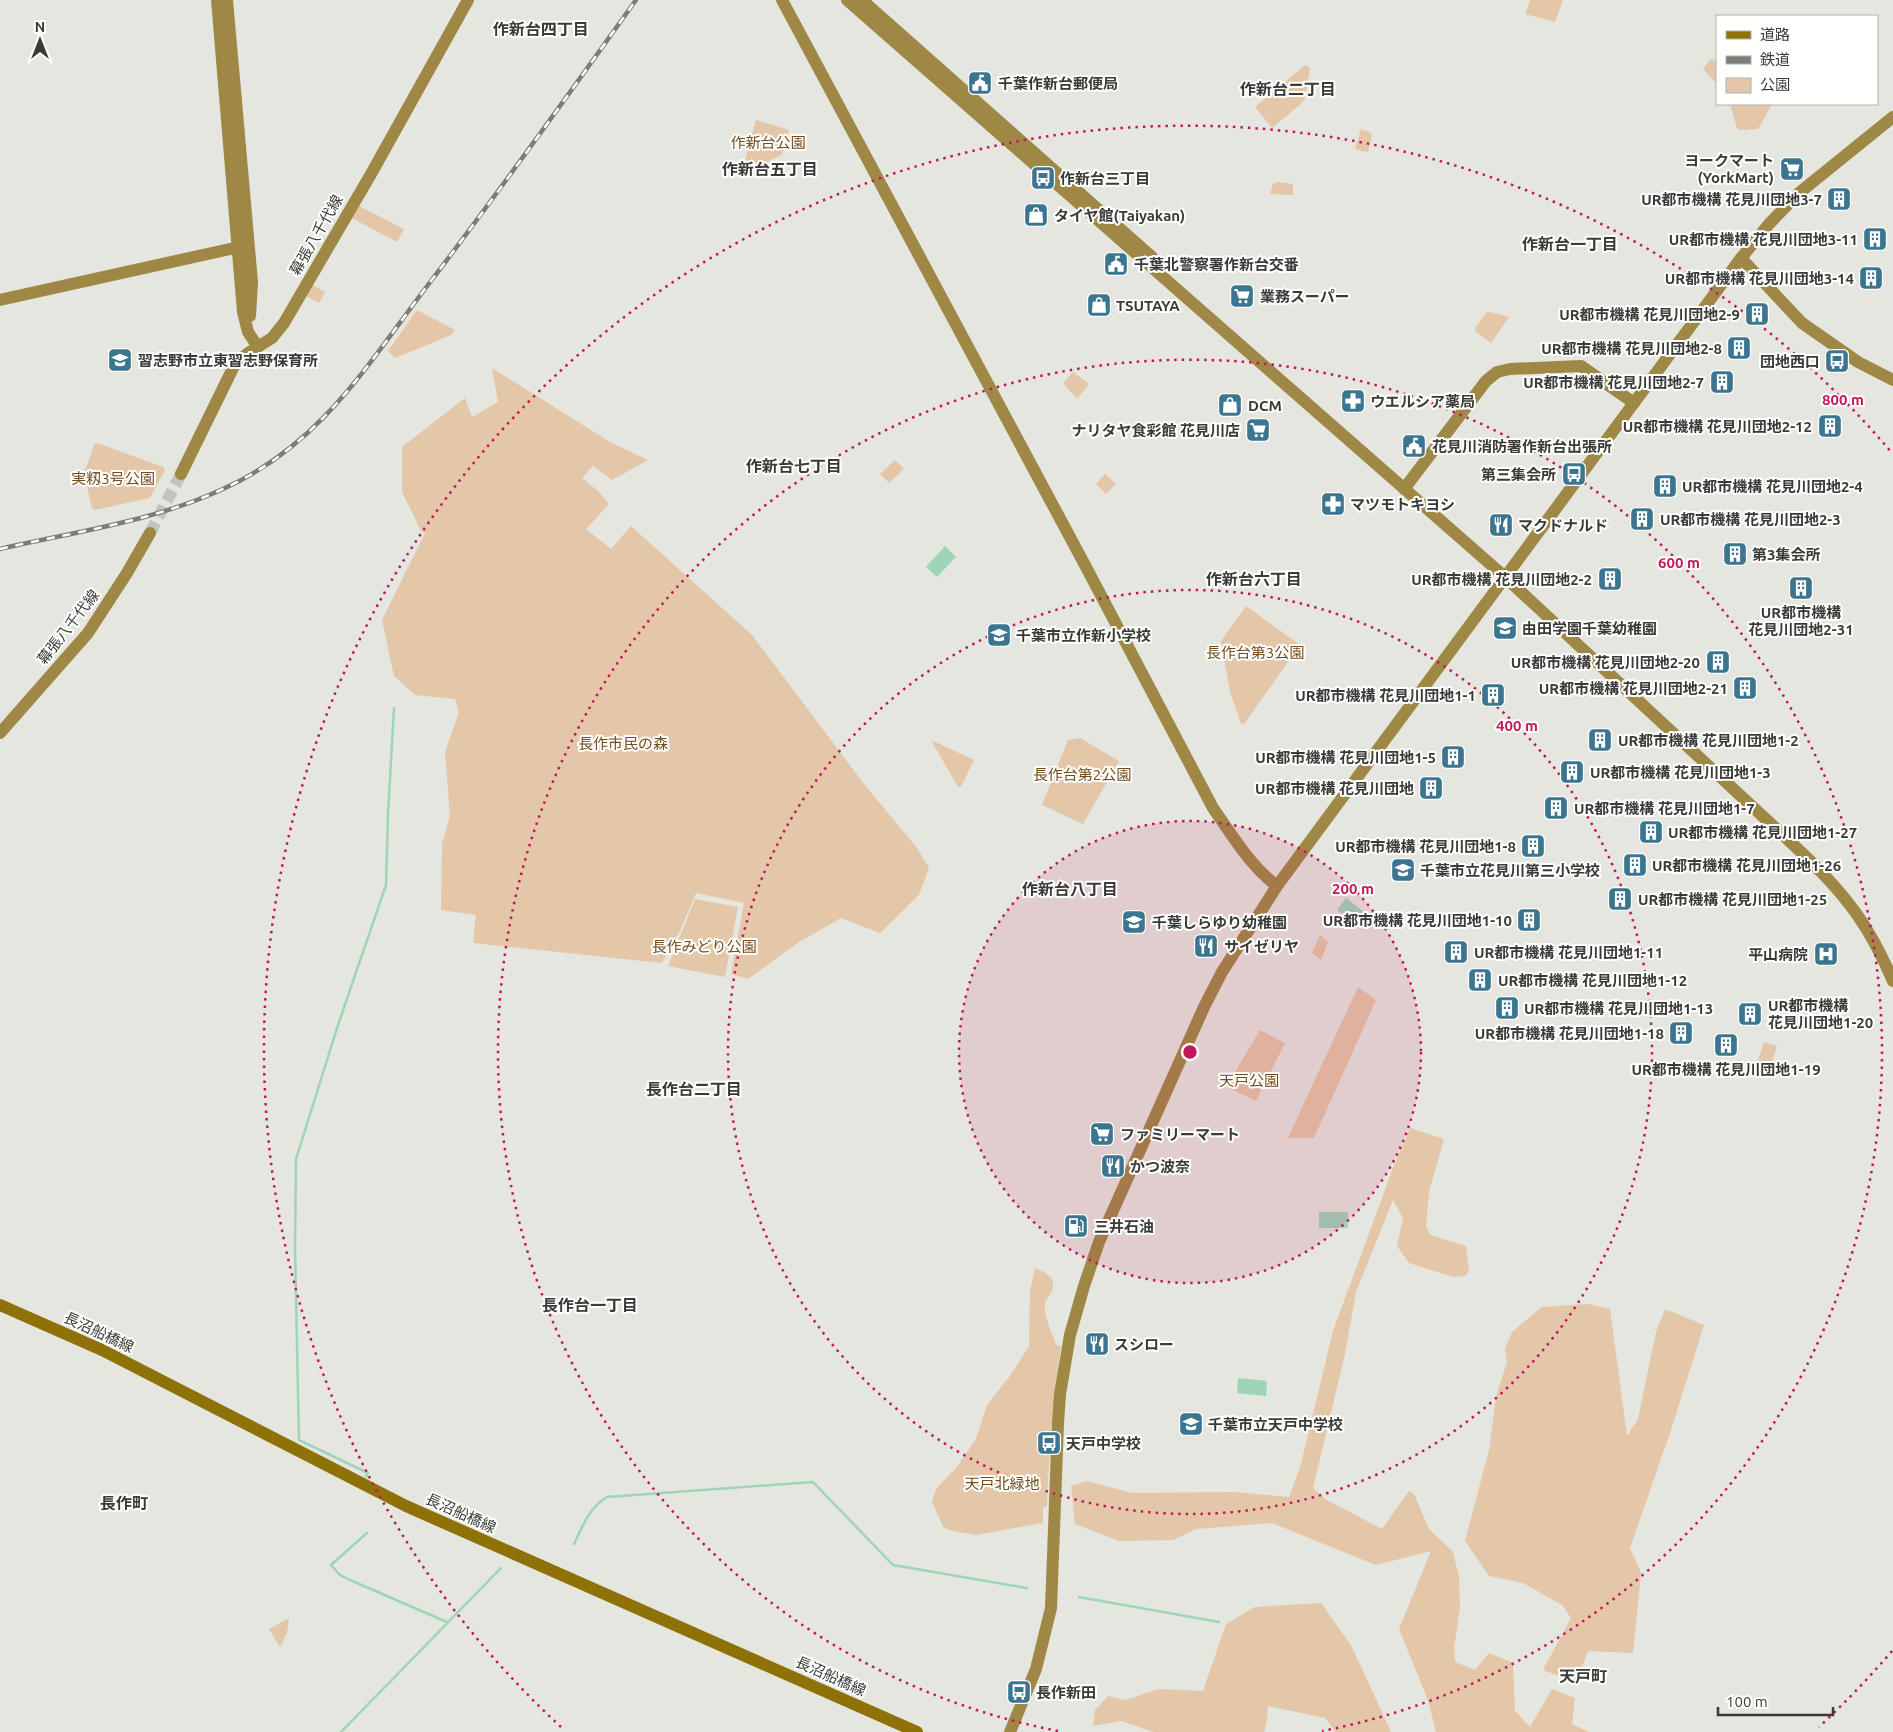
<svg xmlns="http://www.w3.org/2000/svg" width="1893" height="1732" viewBox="0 0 1893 1732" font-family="Ubuntu,'Noto Sans JP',sans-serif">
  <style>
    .green { fill: #e4c6a8 }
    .water { fill: #9dd5b6 }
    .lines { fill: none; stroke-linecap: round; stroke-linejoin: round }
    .stream { stroke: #9dd5b6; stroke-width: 2.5 }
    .secondary-tunnel { stroke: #c3c4be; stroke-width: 12; stroke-dasharray: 12 6; stroke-linecap: butt }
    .secondary { stroke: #9f8846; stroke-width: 12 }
    .primary { stroke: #8e7107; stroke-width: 12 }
    .rail-casing { stroke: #7c7d79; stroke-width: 4.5 }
    .rail { stroke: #fffffe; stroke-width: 2.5; stroke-dasharray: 8; stroke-linecap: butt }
    .ring { fill: none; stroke: #c2185b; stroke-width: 2.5; stroke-dasharray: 2.5 5 }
    .labels { text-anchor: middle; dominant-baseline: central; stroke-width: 4; stroke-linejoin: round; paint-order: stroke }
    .poi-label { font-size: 15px; font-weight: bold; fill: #3a3a38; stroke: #fffffe; text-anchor: start }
    .park-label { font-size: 15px; fill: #744c1d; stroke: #fffffe }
    .street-label { font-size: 15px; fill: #3a3a38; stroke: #fffffe }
    .neighbourhood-label { font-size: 16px; font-weight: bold; fill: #3a3a38; stroke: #fffffe }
    .centre { fill: #c2185b; stroke: #fffffe; stroke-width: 2.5 }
    .ring-label { font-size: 15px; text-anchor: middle; font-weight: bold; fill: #c2185b; stroke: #fffffe; stroke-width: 4; stroke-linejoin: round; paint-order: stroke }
  </style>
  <rect width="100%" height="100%" fill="#e5e6df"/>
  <g class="green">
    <polygon points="1530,0 1563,0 1555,22 1525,14"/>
    <polygon points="1710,59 1717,62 1717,84 1703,69"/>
    <polygon points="1305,65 1310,68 1305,98 1302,103 1272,128 1255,107"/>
    <polygon points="1730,104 1772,104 1758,129 1740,130 1737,128"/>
    <polygon points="756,120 789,130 783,152 781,155 741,175"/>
    <polygon points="1361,129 1370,132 1372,135 1368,152 1355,149"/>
    <polygon points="1277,182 1293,184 1293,195 1270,194 1273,184"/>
    <polygon points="359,206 404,229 397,242 352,218"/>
    <polygon points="312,285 325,292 319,303 306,296"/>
    <polygon points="417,310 455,330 451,335 395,358 388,351"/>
    <polygon points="1490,312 1509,317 1491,343 1476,332 1475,328 1486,313"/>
    <polygon points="492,368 610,442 648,460 612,480 593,466 582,478 598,491 609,504 586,529 611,549 631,526 752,635 864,784 917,848 929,868 919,895 880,933 841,918 799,942 748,979 731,974 744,903 696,893 680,931 662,963 473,943 476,915 441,910 442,844 450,816 445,752 459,712 455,699 415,695 394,676 382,620 425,533 421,531 402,492 402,447 465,398 472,417 498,402"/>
    <polygon points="1073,372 1089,384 1077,399 1063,383"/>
    <polygon points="97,443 163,467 165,470 151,496 149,498 95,510 92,508 84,473 94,445"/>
    <polygon points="895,460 904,469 889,483 880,474"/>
    <polygon points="1105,474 1116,484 1106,494 1096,484"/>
    <polygon points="1246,606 1300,645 1244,724 1241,724 1230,692 1221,641"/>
    <polygon points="1080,738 1119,761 1083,824 1042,805 1068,740"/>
    <polygon points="931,740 974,760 961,787 958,787"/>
    <polygon points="695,899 738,907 725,977 668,966"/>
    <polygon points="1320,935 1328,942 1321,960 1312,953"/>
    <polygon points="1358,987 1376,1000 1314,1138 1288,1138"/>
    <polygon points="1260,1030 1285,1043 1256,1101 1228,1088 1228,1084"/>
    <polygon points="1764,1042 1777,1046 1771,1064 1758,1060"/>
    <polygon points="1410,1128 1444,1139 1429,1192 1426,1225 1430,1235 1466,1246 1469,1271 1465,1276 1453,1277 1409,1263 1397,1246 1403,1218 1393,1200 1356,1292 1345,1354 1313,1488 1325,1499 1382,1529 1409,1491 1414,1494 1429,1529 1453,1552 1459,1577 1460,1608 1454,1648 1455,1662 1475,1670 1489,1653 1513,1663 1515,1711 1530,1727 1552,1689 1575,1698 1572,1724 1589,1732 1436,1732 1428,1700 1399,1629 1431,1551 1376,1565 1272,1523 1196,1529 1173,1540 1119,1541 1075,1524 1071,1486 1087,1481 1132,1493 1234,1492 1289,1497 1301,1464 1333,1331 1393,1168"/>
    <path d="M 1035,1268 C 1046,1273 1058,1277 1051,1293 C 1049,1296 1046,1300 1045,1303 C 1043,1316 1053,1334 1056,1345 L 1061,1346 C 1053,1399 1049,1452 1047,1506 L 1043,1508 L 1043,1523 L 976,1535 L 953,1531 L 943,1527 L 932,1502 L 936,1489 L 956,1468 L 976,1439 L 987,1405 L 1010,1376 L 1029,1346 L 1030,1291 Z"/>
    <polygon points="1588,1304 1610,1309 1627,1436 1638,1419 1656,1332 1665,1309 1704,1325 1671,1430 1630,1548 1641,1573 1633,1653 1588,1651 1576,1682 1543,1670 1571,1618 1562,1605 1523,1583 1489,1576 1465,1541 1489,1450 1496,1397 1507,1362 1505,1349 1512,1332 1542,1307"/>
    <polygon points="98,1323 110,1332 105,1342 82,1332"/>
    <polygon points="1321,1603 1352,1647 1391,1732 1336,1732 1325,1718 1268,1706 1267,1720 1264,1732 1154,1732 1121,1721 1093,1726 1095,1710 1108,1696 1126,1700 1158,1689 1203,1691 1226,1624 1255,1607"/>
    <polygon points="289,1618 287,1633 280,1647 269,1629"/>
  </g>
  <g class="water">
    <polygon points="945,546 956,557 937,577 926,567"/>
    <polygon points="1346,898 1368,915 1359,927 1337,910"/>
    <rect x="1319" y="1212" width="29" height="16"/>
    <polygon points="1238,1378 1267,1381 1266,1396 1237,1393"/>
  </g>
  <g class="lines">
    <g class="stream">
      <polyline points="366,1477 368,1473 299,1440 295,1248 296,1159 338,1025 386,885 388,814 394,708"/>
      <polyline points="367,1533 331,1565 340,1575 350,1580 447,1622"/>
      <path d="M 574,1544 C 583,1525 589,1508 607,1497 L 813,1482 L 893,1565 L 1027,1588"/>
      <polyline points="1079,1597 1219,1622"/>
      <polyline points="341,1732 501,1568"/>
    </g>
    <polyline class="secondary-tunnel" points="150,533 181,474"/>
    <g class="secondary">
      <polyline points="217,0 243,312 248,332 258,347"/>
      <polyline points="227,0 252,282 250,316"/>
      <path d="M 782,0 L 1086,567 L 1213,808 C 1232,835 1250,866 1277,886"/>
      <path d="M 847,0 L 1505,577 L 1784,836 C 1811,861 1837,886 1858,916 C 1872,936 1883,958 1893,981"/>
      <polyline points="862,0 1152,257"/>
      <polyline points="1741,258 1802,323 1858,362 1893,380"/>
      <polyline points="0,300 239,247 247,247"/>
      <polyline points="181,474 234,366 248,353 272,338 284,323 371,174 468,0"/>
      <polyline points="1404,489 1486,381 1497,372 1510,369 1581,366 1634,403"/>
      <polyline points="0,733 88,633 127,573 150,533"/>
      <polyline points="1010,1732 1036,1669 1051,1608 1058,1423 1060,1394 1070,1335 1084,1286 1099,1242 1204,1007 1222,972 1277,886 1741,258 1769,224 1799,193 1893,117"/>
    </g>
    <polyline class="primary" points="0,1305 102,1350 406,1506 917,1732"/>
    <defs>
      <path id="rail" d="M 0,549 C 74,532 156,521 225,488 C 323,443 368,363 431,281 C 501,189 569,94 636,0"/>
    </defs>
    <use href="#rail" class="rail-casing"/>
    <use href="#rail" class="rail"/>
  </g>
  <circle cx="1190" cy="1052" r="231" fill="#c2185b" fill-opacity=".12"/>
  <g class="ring">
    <circle cx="1190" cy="1052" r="231"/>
    <circle cx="1190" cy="1052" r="462"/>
    <path d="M1058 1731A692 692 0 1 1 1322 1731"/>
    <path d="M1892 1651A923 923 0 0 1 1819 1727M561 1727A923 923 0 1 1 1892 453"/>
  </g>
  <defs>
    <symbol id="civic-square" viewBox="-11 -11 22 22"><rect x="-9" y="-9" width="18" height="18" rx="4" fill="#3c758f" stroke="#fffffe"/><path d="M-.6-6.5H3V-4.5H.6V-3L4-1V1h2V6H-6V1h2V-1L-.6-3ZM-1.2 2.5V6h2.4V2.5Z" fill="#fff"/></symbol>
    <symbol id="supermarket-square" viewBox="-11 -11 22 22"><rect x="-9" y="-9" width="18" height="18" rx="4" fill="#3c758f" stroke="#fffffe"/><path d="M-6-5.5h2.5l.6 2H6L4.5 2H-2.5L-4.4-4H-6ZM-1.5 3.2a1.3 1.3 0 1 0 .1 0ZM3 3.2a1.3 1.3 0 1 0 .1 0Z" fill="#fff"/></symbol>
    <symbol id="bus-square" viewBox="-11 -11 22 22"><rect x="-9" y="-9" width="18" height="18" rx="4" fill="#3c758f" stroke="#fffffe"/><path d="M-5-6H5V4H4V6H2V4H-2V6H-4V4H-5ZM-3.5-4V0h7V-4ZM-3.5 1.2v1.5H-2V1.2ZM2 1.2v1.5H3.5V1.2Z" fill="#fff"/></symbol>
    <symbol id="building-square" viewBox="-11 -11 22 22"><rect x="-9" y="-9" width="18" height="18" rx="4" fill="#3c758f" stroke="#fffffe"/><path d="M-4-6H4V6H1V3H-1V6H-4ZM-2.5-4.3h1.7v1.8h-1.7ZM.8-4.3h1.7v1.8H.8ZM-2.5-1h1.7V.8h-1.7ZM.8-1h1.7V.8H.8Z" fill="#fff"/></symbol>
    <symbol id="shop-square" viewBox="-11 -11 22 22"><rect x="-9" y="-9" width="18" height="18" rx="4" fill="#3c758f" stroke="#fffffe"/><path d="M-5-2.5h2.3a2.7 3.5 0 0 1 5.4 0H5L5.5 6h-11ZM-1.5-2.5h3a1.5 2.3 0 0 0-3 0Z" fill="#fff"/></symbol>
    <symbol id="school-square" viewBox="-11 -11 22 22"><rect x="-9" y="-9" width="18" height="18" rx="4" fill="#3c758f" stroke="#fffffe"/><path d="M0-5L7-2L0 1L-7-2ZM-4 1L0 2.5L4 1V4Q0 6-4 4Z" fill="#fff"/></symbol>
    <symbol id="pharmacy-square" viewBox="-11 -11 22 22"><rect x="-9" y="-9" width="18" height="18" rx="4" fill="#3c758f" stroke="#fffffe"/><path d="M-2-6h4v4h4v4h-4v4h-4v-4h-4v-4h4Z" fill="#fff"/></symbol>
    <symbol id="restaurant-square" viewBox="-11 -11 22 22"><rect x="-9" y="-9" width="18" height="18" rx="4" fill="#3c758f" stroke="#fffffe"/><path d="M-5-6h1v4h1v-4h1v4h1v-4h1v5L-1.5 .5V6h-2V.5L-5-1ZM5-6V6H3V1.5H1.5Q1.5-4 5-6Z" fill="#fff"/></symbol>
    <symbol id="hospital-square" viewBox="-11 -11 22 22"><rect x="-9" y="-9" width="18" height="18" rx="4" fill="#3c758f" stroke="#fffffe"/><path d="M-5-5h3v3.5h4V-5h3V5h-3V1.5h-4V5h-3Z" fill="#fff"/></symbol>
    <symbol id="fuel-square" viewBox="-11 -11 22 22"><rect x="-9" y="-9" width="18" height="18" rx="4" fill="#3c758f" stroke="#fffffe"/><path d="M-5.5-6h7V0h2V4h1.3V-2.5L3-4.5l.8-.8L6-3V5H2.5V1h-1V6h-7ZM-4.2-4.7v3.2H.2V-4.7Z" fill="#fff"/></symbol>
  </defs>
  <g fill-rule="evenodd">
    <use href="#civic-square" x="966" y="69" width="28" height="28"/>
    <use href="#supermarket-square" x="1778" y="155" width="28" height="28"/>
    <use href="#bus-square" x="1029" y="164" width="28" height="28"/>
    <use href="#building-square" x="1825" y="185" width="28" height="28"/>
    <use href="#shop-square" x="1022" y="201" width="28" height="28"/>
    <use href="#building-square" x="1861" y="225" width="28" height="28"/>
    <use href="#civic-square" x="1102" y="250" width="28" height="28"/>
    <use href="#building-square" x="1857" y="264" width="28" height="28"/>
    <use href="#supermarket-square" x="1228" y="282" width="28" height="28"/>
    <use href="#shop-square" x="1085" y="291" width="28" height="28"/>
    <use href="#building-square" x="1743" y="300" width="28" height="28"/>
    <use href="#building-square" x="1725" y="334" width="28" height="28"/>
    <use href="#school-square" x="106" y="346" width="28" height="28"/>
    <use href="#bus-square" x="1823" y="347" width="28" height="28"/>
    <use href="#building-square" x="1708" y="368" width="28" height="28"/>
    <use href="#pharmacy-square" x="1339" y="387" width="28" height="28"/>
    <use href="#shop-square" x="1216" y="391" width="28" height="28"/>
    <use href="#building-square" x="1816" y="412" width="28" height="28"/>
    <use href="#supermarket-square" x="1244" y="416" width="28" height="28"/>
    <use href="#civic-square" x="1400" y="432" width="28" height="28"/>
    <use href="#bus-square" x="1560" y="460" width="28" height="28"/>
    <use href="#building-square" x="1651" y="472" width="28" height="28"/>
    <use href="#pharmacy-square" x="1319" y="490" width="28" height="28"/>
    <use href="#building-square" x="1628" y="505" width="28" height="28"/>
    <use href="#restaurant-square" x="1487" y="511" width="28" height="28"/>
    <use href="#building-square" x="1721" y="540" width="28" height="28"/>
    <use href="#building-square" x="1596" y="565" width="28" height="28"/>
    <use href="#building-square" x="1787" y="574" width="28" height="28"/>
    <use href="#school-square" x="1491" y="614" width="28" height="28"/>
    <use href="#school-square" x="985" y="621" width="28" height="28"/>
    <use href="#building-square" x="1704" y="648" width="28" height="28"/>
    <use href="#building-square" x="1731" y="674" width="28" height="28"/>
    <use href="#building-square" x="1479" y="681" width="28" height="28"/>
    <use href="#building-square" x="1586" y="726" width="28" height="28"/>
    <use href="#building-square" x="1439" y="743" width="28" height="28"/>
    <use href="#building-square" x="1558" y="758" width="28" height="28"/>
    <use href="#building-square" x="1417" y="774" width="28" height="28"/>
    <use href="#building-square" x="1542" y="794" width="28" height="28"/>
    <use href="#building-square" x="1637" y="818" width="28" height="28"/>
    <use href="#building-square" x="1519" y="832" width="28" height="28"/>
    <use href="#building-square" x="1621" y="851" width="28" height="28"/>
    <use href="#school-square" x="1389" y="856" width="28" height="28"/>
    <use href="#building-square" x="1606" y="885" width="28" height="28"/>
    <use href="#building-square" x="1515" y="906" width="28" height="28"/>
    <use href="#school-square" x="1120" y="908" width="28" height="28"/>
    <use href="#restaurant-square" x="1192" y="932" width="28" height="28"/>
    <use href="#building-square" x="1442" y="938" width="28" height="28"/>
    <use href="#hospital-square" x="1812" y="940" width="28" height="28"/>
    <use href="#building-square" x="1466" y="966" width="28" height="28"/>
    <use href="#building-square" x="1493" y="994" width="28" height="28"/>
    <use href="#building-square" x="1736" y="1000" width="28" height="28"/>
    <use href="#building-square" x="1667" y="1019" width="28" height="28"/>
    <use href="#building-square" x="1712" y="1031" width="28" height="28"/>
    <use href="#supermarket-square" x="1088" y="1120" width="28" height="28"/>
    <use href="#restaurant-square" x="1099" y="1152" width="28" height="28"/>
    <use href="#fuel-square" x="1062" y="1212" width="28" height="28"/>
    <use href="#restaurant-square" x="1083" y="1330" width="28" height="28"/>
    <use href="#school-square" x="1177" y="1410" width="28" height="28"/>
    <use href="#bus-square" x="1035" y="1429" width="28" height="28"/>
    <use href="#bus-square" x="1005" y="1678" width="28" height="28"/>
  </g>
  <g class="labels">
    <g class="poi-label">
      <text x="998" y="83">千葉作新台郵便局</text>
      <text x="1774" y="160" text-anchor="end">ヨークマート<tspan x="1774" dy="17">(YorkMart)</tspan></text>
      <text x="1060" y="178">作新台三丁目</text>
      <text x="1822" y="199" text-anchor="end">UR都市機構 花見川団地3-7</text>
      <text x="1054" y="215">タイヤ館(Taiyakan)</text>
      <text x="1858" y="239" text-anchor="end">UR都市機構 花見川団地3-11</text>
      <text x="1134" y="264">千葉北警察署作新台交番</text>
      <text x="1854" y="278" text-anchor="end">UR都市機構 花見川団地3-14</text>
      <text x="1260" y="296">業務スーパー</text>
      <text x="1116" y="305">TSUTAYA</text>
      <text x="1740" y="314" text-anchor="end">UR都市機構 花見川団地2-9</text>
      <text x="1722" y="348" text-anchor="end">UR都市機構 花見川団地2-8</text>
      <text x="138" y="360">習志野市立東習志野保育所</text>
      <text x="1820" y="361" text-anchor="end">団地西口</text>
      <text x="1704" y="382" text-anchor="end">UR都市機構 花見川団地2-7</text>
      <text x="1370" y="401">ウエルシア薬局</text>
      <text x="1248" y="405">DCM</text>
      <text x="1812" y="426" text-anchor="end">UR都市機構 花見川団地2-12</text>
      <text x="1240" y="430" text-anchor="end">ナリタヤ食彩館 花見川店</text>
      <text x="1432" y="446">花見川消防署作新台出張所</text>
      <text x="1556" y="474" text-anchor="end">第三集会所</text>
      <text x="1682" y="486">UR都市機構 花見川団地2-4</text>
      <text x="1350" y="504">マツモトキヨシ</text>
      <text x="1660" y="519">UR都市機構 花見川団地2-3</text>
      <text x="1518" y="525">マクドナルド</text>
      <text x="1752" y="554">第3集会所</text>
      <text x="1592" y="579" text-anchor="end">UR都市機構 花見川団地2-2</text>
      <text x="1801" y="612" text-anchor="middle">UR都市機構<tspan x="1801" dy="17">花見川団地2-31</tspan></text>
      <text x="1522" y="628">由田学園千葉幼稚園</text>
      <text x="1016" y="635">千葉市立作新小学校</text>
      <text x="1700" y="662" text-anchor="end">UR都市機構 花見川団地2-20</text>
      <text x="1728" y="688" text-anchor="end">UR都市機構 花見川団地2-21</text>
      <text x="1476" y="695" text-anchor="end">UR都市機構 花見川団地1-1</text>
      <text x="1618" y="740">UR都市機構 花見川団地1-2</text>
      <text x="1436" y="757" text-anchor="end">UR都市機構 花見川団地1-5</text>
      <text x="1590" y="772">UR都市機構 花見川団地1-3</text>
      <text x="1414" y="788" text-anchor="end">UR都市機構 花見川団地</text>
      <text x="1574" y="808">UR都市機構 花見川団地1-7</text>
      <text x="1668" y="832">UR都市機構 花見川団地1-27</text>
      <text x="1516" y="846" text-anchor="end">UR都市機構 花見川団地1-8</text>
      <text x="1652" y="865">UR都市機構 花見川団地1-26</text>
      <text x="1420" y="870">千葉市立花見川第三小学校</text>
      <text x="1638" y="899">UR都市機構 花見川団地1-25</text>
      <text x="1512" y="920" text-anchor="end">UR都市機構 花見川団地1-10</text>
      <text x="1152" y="922">千葉しらゆり幼稚園</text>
      <text x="1224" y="946">サイゼリヤ</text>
      <text x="1474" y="952">UR都市機構 花見川団地1-11</text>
      <text x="1808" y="954" text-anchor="end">平山病院</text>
      <text x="1498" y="980">UR都市機構 花見川団地1-12</text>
      <text x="1768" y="1005">UR都市機構<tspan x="1768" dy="17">花見川団地1-20</tspan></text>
      <text x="1524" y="1008">UR都市機構 花見川団地1-13</text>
      <text x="1664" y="1033" text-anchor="end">UR都市機構 花見川団地1-18</text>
      <text x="1726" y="1069" text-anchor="middle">UR都市機構 花見川団地1-19</text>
      <text x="1120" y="1134">ファミリーマート</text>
      <text x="1130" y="1166">かつ波奈</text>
      <text x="1094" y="1226">三井石油</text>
      <text x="1114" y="1344">スシロー</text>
      <text x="1208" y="1424">千葉市立天戸中学校</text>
      <text x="1066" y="1443">天戸中学校</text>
      <text x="1036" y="1692">長作新田</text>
    </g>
    <g class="park-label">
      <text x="768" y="142">作新台公園</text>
      <text x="113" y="478">実籾3号公園</text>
      <text x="1255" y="652">長作台第3公園</text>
      <text x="623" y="743">長作市民の森</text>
      <text x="1082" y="774">長作台第2公園</text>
      <text x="704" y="946">長作みどり公園</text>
      <text x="1249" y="1080">天戸公園</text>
      <text x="1002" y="1483">天戸北緑地</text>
    </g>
    <g class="street-label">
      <text transform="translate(316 235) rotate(-60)">幕張八千代線</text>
      <text transform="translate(68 627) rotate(-52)">幕張八千代線</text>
      <text transform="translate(99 1332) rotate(25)">長沼船橋線</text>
      <text transform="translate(461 1513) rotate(24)">長沼船橋線</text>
      <text transform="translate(831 1676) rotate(24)">長沼船橋線</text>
    </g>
    <g class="neighbourhood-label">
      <text x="541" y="29">作新台四丁目</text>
      <text x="1288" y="89">作新台二丁目</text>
      <text x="770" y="169">作新台五丁目</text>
      <text x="1570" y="244">作新台一丁目</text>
      <text x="794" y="466">作新台七丁目</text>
      <text x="1254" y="579">作新台六丁目</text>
      <text x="1070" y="889">作新台八丁目</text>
      <text x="694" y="1089">長作台二丁目</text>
      <text x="590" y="1305">長作台一丁目</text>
      <text x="124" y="1503">長作町</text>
      <text x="1583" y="1676">天戸町</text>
    </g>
  </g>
  <circle cx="1190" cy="1052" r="8" class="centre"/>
  <g class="ring-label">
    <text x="1843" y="405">800 m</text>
    <text x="1679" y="568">600 m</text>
    <text x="1517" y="731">400 m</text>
    <text x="1353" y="894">200 m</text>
  </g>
  <rect x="1716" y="15" width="162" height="90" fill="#fffffe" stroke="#b0b0af"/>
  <rect x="1726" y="31" width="25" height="8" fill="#8e7107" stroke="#b0b0af"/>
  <text x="1760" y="40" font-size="15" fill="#3a3a38">道路</text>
  <rect x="1726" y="56" width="25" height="8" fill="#7c7d79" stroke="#b0b0af"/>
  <text x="1760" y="65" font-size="15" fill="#3a3a38">鉄道</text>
  <rect x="1726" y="78" width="25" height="15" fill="#e4c6a8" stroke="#b0b0af"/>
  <text x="1760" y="90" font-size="15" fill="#3a3a38">公園</text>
  <g transform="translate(40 40)" stroke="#fffffe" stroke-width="4" paint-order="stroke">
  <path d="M0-4L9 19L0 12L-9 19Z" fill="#3a3a38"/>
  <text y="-8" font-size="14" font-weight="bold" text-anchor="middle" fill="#3a3a38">N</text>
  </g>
  <path d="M1718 1707v8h115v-8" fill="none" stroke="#3a3a38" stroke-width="2.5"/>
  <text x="1726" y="1707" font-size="15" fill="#3a3a38" stroke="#fffffe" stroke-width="4" paint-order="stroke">100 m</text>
</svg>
